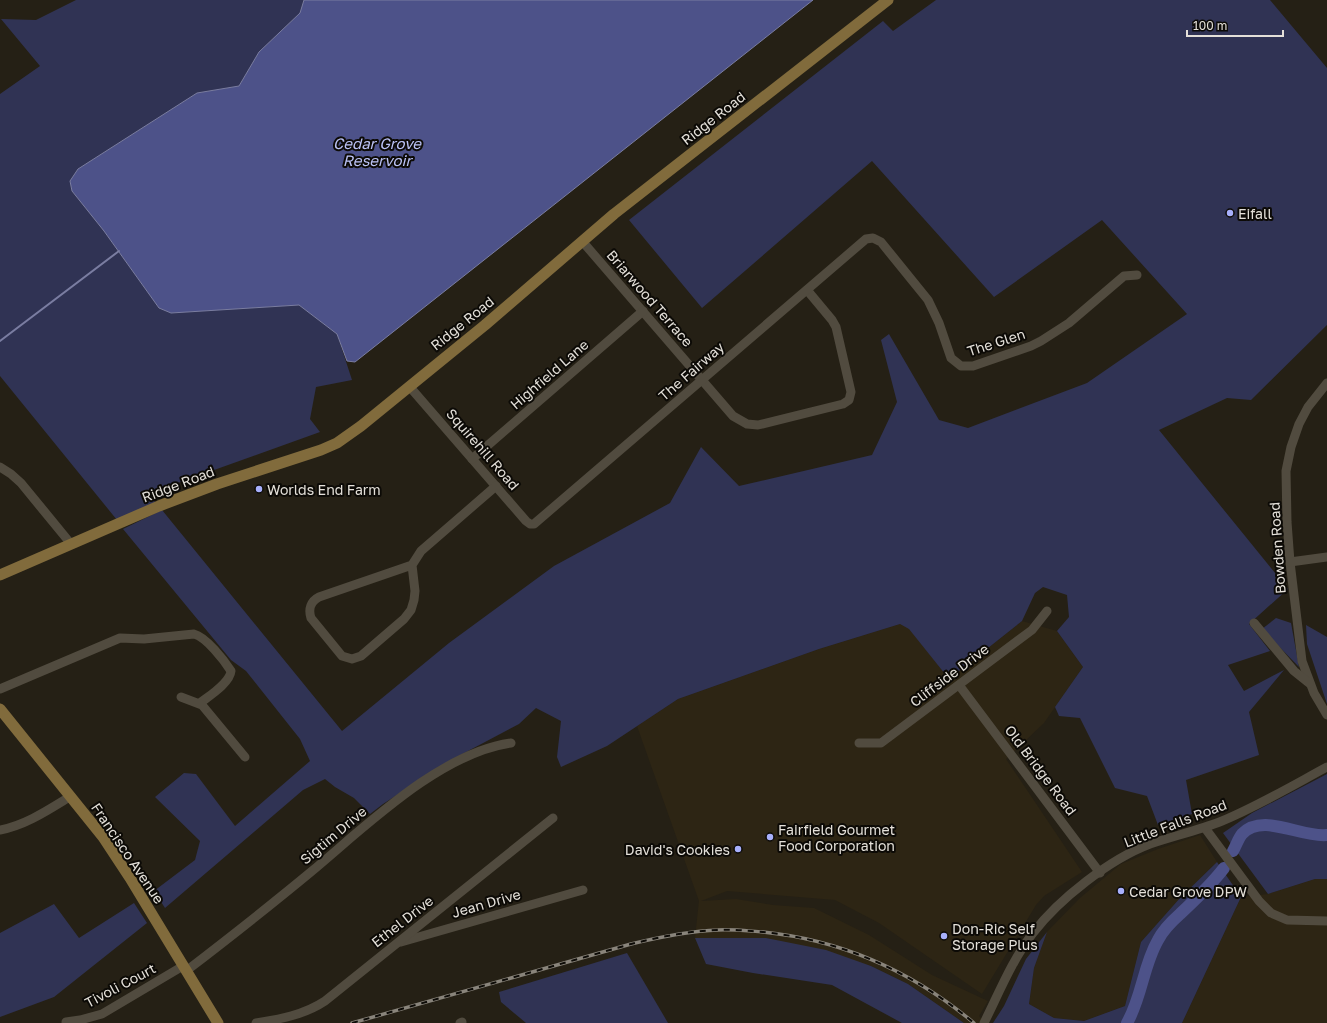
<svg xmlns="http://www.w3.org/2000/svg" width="1327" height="1023" viewBox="0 0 1327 1023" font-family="'Golos Text',sans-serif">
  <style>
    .built { fill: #2d2514 }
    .green { fill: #303354 }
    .water { fill: #4d5289; stroke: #7a7da1 }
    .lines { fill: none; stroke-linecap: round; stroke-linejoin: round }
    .stream { stroke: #7a7da1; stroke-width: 2 }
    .river { stroke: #4d5289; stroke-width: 12 }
    .minor { stroke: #514b3f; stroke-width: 9 }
    .major { stroke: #816b3c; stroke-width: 11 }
    .rail-casing { stroke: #89847b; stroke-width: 3.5 }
    .rail { stroke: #0c0a06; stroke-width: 2; stroke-dasharray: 6; stroke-linecap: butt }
    .poi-dot { fill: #a8b0fc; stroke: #0c0a06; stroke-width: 1.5 }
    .labels { text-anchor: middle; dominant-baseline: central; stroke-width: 4; stroke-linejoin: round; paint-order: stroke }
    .street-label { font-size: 14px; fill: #e4e0d9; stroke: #0c0a06 }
    .poi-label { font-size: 14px; fill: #e4e0d9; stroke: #0c0a06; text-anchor: start }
    .water-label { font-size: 15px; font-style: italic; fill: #bbc2f5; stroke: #0c0a06 }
  </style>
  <rect width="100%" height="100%" fill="#252015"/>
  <g class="built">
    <polygon points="1022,621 1057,631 1083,667 1044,723 1006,759 1082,872 1044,896 1036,905 982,994 879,923 835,900 727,891 701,901 736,899 773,905 814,908 869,935 932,975 988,1001 979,1016 985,1023 964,1023 908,984 871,966 766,938 695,938 699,901 637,726 678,699 819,649 900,624 909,628 949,679"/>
    <polygon points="1200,835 1217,862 1180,898 1141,942 1125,1006 1084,1021 1054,1018 1029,1004 1034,968 1047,932 1080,898 1121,864 1158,849"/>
    <polygon points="1315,879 1327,879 1327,1023 1182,1023 1241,897 1268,894"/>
  </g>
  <g class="green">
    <polygon points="76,0 304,0 300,13 259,52 239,86 197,93 78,169 70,181 72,191 104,231 159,308 171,313 299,305 337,334 352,380 316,387 310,419 320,432 161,489 150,494 156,504 117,520 0,376 0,94 40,66 1,19 36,20"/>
    <polygon points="936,0 1270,0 1327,68 1327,325 1251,400 1227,398 1159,430 1288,589 1249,624 1270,651 1228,665 1244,691 1284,670 1249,712 1259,755 1186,780 1192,814 1158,825 1147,796 1115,788 1080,718 1059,716 1055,707 1083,667 1057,631 1069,617 1067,595 1043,587 1035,593 1022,621 949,679 909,629 900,624 819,649 678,699 607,746 561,767 557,757 561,721 536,708 519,724 451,760 383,804 370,814 354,798 335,787 325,779 303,790 165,908 154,891 195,860 200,841 155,797 184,773 196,774 235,826 310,761 300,739 246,671 231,660 123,529 162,510 342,731 449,643 554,566 670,503 701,447 739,486 872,455 897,402 881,340 889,334 939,420 968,428 1087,383 1187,314 1102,220 994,297 872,161 702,308 629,220 883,21 893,31"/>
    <polygon points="1276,618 1291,623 1299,667 1262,629"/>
    <polygon points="1306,625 1327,637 1327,704 1307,644"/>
    <polygon points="1327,774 1327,879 1315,879 1268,894 1223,833 1252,813"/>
    <polygon points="1217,862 1241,897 1182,1023 993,1023 1004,1006 1026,959 1047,932 1034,968 1029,1004 1054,1018 1084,1021 1125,1006 1141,942 1180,898"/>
    <polygon points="134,903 147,923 54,997 0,1017 0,933 54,904 79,938"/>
    <polygon points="695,938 766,938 826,950 871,966 908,984 964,1023 902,1023 832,985 753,973 706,964"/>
    <polygon points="627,953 668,1023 526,1023 501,1002 499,992"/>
  </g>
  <polygon class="water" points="304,0 813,0 355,362 347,361 337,334 299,305 171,313 159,308 104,231 72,191 70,181 78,169 197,93 239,86 259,52 300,13"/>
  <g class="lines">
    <polyline class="stream" points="0,341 119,251"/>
    <g class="river">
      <path d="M 1233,851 C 1236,846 1238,839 1242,834 C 1263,812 1301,838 1327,835"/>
      <path d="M 1127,1023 C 1142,997 1143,966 1158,940 C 1163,930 1171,922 1180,914 C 1195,900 1211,885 1224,868"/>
    </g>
    <g class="minor">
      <polyline points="582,241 733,416 747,424 758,425 843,404 849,400 851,392 836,327 832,320 807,290"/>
      <polyline points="1327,383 1308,407 1299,424 1291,447 1286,471 1287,522 1290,562 1302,661 1314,693 1327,715"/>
      <polyline points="409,386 526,521 530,524 534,524 866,239 873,238 881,242 928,300 939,323 951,358 961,366 973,366 1031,346 1041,341 1069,323 1124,276 1137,275"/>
      <polyline points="472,459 643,311"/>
      <polyline points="0,467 11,474 21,483 71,544"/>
      <polyline points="1290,562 1327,557"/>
      <path d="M 412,565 L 319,597 C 311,601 308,609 311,618 L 342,656 L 352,659 L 361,656 L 404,619 L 411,610 L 414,600 L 415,591 L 412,565 L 421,551 L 496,486"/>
      <polyline points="1254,623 1294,671 1309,683"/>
      <polyline points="959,685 1100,873"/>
      <path d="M 0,689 L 120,638 L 144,639 L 194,634 C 206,637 224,660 231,671 C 230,683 209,696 200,703"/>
      <polyline points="181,697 202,705 245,757"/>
      <polyline points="859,743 881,743 1032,630 1047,611"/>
      <polyline points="1205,828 1259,901 1271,913 1287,920 1327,921"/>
      <path d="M 0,830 C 26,825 48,810 71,796"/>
      <polyline points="401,942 583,890"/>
      <path d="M 186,971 C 229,938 271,905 312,871 C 366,826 440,753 511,743"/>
      <polyline points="66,1022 80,1020 102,1014 183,966"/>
      <path d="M 256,1023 C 280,1019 304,1015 325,1001 L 553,818"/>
      <polyline points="460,1023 462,1022"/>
      <path d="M 984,1023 C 999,993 1012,960 1033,933 C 1059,899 1110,859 1150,844 C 1174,836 1199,830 1222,821 C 1258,806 1292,786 1327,767"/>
    </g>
    <g class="major">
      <polyline points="0,575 159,506 217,484 321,450 337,443 361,426 485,325 614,214 888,0"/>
      <polyline points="0,709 103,837 130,878 218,1023"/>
    </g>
    <defs>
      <path id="rail" d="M 352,1023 L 631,944 C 660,937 688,931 718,930 C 733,929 748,931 763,932 C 842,940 913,972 974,1023"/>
    </defs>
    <use href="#rail" class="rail-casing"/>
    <use href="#rail" class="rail"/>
  </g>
  <g class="poi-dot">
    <circle cx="1230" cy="213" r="4"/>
    <circle cx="259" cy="489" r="4"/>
    <circle cx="770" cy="837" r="4"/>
    <circle cx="738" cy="849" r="4"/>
    <circle cx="1121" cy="891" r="4"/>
    <circle cx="944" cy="936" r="4"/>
  </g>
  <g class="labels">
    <g class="street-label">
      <text transform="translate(713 118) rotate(-38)">Ridge Road</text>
      <text transform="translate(650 298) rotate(49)">Briarwood Terrace</text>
      <text transform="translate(462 323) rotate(-39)">Ridge Road</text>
      <text transform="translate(996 342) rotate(-18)">The Glen</text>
      <text transform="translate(691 371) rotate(-41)">The Fairway</text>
      <text transform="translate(549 374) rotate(-41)">Highfield Lane</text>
      <text transform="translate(483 449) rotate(49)">Squirehill Road</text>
      <text transform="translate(178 484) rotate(-21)">Ridge Road</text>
      <text transform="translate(1277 548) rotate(-94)">Bowden Road</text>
      <text transform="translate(949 675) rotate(-37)">Cliffside Drive</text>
      <text transform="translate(1041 770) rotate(53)">Old Bridge Road</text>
      <text transform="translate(1175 823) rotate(-21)">Little Falls Road</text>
      <text transform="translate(333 835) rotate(-40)">Sigtim Drive</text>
      <text transform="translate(128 853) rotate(56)">Francisco Avenue</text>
      <text transform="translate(486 903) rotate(-16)">Jean Drive</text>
      <text transform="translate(402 921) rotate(-38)">Ethel Drive</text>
      <text transform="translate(120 985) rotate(-28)">Tivoli Court</text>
    </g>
    <g class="poi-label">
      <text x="1238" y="213">Eifall</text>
      <text x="267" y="489">Worlds End Farm</text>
      <text x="778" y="829">Fairfield Gourmet<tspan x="778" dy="16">Food Corporation</tspan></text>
      <text x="730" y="849" text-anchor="end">David's Cookies</text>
      <text x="1129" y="891">Cedar Grove DPW</text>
      <text x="952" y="928">Don-Ric Self<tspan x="952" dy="16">Storage Plus</tspan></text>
    </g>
    <g class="water-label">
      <text x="377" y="143">Cedar Grove<tspan x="377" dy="17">Reservoir</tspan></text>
    </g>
  </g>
  <path d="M1187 30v6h96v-6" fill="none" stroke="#e4e0d9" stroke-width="2"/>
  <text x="1193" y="30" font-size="12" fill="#e4e0d9" stroke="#0c0a06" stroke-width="3" paint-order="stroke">100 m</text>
</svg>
